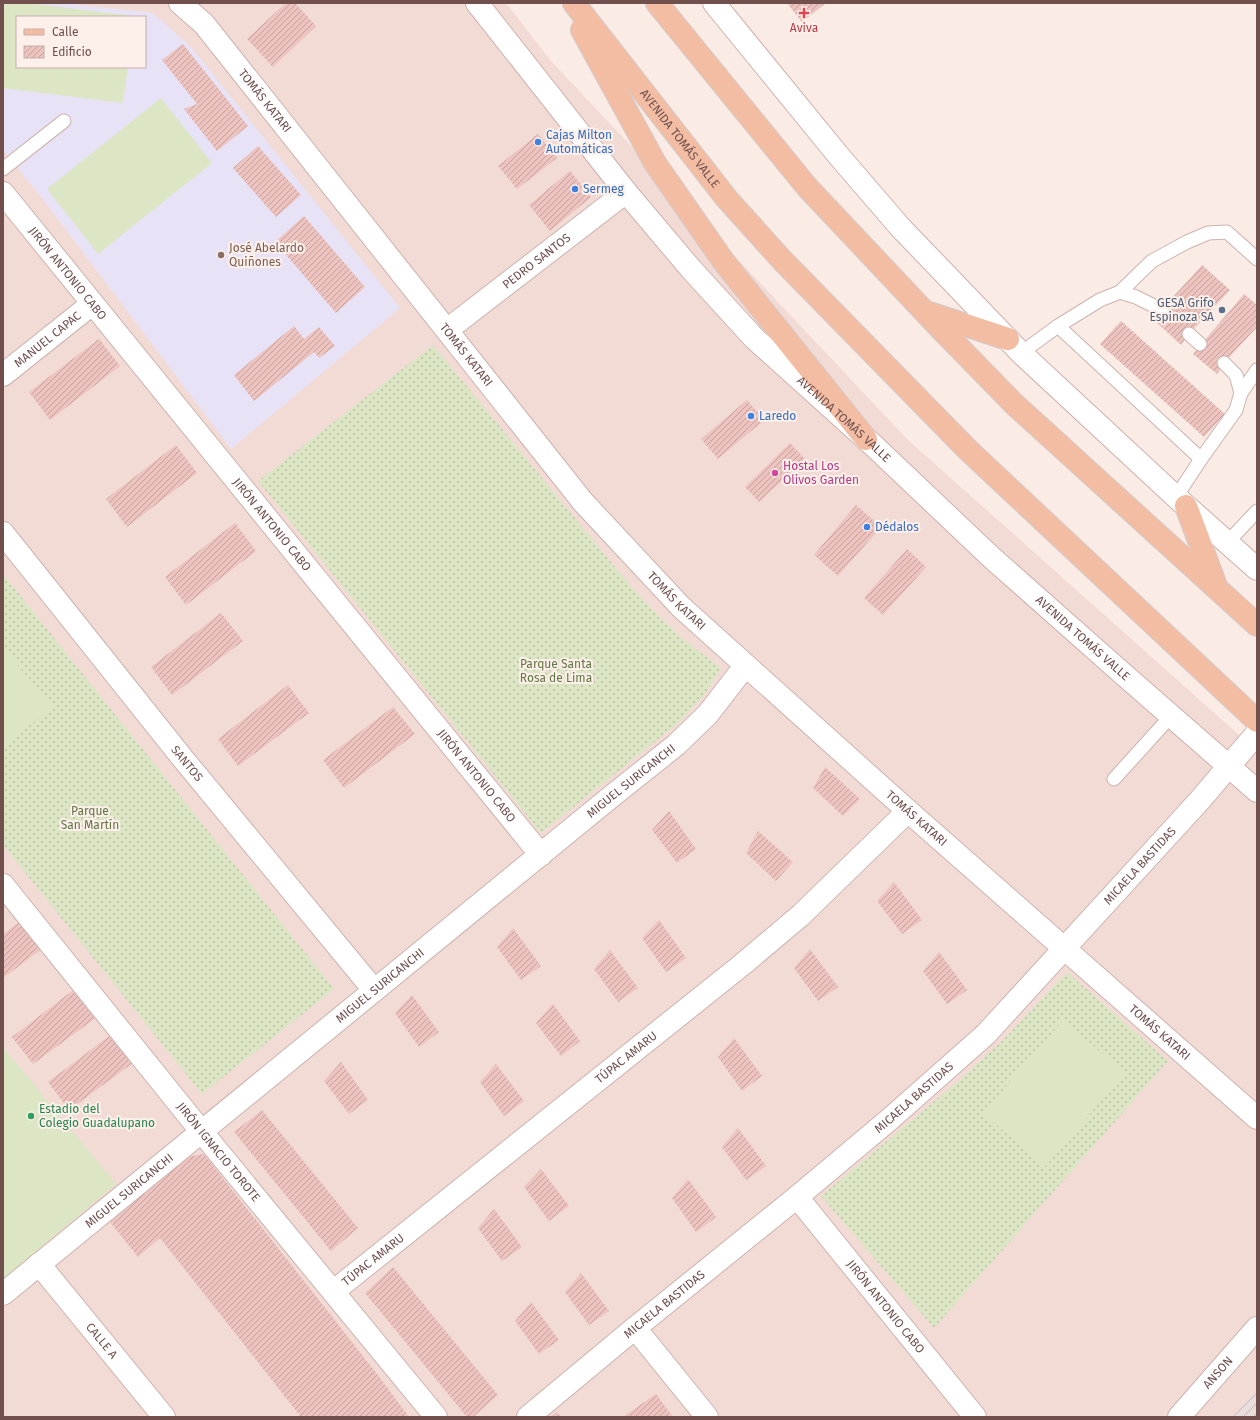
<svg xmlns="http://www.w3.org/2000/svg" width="1260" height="1420" viewBox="0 0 1260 1420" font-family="'Fira Sans',sans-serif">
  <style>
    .residential { fill: #f1dbd4; fill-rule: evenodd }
    .industrial { fill: url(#industrial-furrows) }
    .education { fill: #e8e2f6; fill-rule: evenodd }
    .grass { fill: url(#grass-dots) }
    .garden { fill: #dce6c5 }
    .building { fill: url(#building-hatch) }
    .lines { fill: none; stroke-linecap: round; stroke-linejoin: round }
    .lane-casing { stroke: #ccb3af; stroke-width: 15 }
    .street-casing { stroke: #ccb3af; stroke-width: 24 }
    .secondary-casing { stroke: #cfb1ad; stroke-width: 24 }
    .primary-casing { stroke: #d4caca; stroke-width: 24 }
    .lane { stroke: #fff; stroke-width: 13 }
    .street { stroke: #fff; stroke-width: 22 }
    .secondary { stroke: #fff; stroke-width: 22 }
    .primary { stroke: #f2bda3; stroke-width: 22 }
    .health-dot { fill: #e0444e; stroke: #fdf0ea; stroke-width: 1.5 }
    .shop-dot { fill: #3f7fe0; stroke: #fdf0ea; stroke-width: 1.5 }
    .education-dot { fill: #8d6e63; stroke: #fdf0ea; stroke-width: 1.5 }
    .service-dot { fill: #5c6f8a; stroke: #fdf0ea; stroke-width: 1.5 }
    .hotel-dot { fill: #d1479c; stroke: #fdf0ea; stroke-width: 1.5 }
    .leisure-dot { fill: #2e9e5b; stroke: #fdf0ea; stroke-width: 1.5 }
    .labels { text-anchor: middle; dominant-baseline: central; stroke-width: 4; stroke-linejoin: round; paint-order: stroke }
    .health-label { font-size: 12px; fill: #be3a42; stroke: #fdf0ea }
    .street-label { font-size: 12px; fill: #704f4d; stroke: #fdf0ea }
    .shop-label { font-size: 12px; fill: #366cbe; stroke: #fdf0ea; text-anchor: start }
    .education-label { font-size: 12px; fill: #785e54; stroke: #fdf0ea; text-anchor: start }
    .service-label { font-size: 12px; fill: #4e5e75; stroke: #fdf0ea; text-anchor: end }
    .hotel-label { font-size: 12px; fill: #b23c85; stroke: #fdf0ea; text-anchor: start }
    .park-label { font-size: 12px; fill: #627546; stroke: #fdf0ea }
    .leisure-label { font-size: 12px; fill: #27864d; stroke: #fdf0ea; text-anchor: start }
  </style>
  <defs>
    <pattern id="industrial-furrows" width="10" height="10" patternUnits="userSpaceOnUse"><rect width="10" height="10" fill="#e8dedc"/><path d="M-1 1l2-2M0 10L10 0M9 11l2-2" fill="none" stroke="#c0b6b5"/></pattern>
    <pattern id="grass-dots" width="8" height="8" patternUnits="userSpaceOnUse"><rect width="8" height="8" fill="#dce6c5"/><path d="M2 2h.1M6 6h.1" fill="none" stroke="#b7bda2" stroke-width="1.8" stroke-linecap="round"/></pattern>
    <pattern id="building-hatch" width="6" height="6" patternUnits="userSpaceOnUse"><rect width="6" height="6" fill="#ecc3bf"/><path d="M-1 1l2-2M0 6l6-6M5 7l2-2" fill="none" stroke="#c4a19d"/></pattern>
  </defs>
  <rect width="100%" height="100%" fill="#faebe5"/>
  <path class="residential" d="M 3,3 L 506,3 L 551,61 L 908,440 L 1257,751 L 1257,1417 L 3,1417 ZM 17,17 L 145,17 L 145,67 L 17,67 Z"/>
  <polygon class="industrial" points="1257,1389 1257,1417 1233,1417"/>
  <path class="education" d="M 3,3 L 61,3 L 153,13 L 192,48 L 400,308 L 231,449 L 45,202 L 3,150 ZM 17,17 L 145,17 L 145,67 L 17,67 Z"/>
  <g class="grass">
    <polygon points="433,345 623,577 653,610 683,639 721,668 703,697 678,723 541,833 258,481"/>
    <polygon points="3,574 334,989 202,1094 3,845"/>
    <polygon points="1067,972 1168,1061 934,1328 821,1196 961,1079 1005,1038"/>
  </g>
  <g class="garden">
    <polygon points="3,3 27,3 134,16 17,17 17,67 128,67 123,103 3,88"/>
    <polygon points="161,98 212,163 98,254 47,189"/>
    <polygon points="3,647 52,707 3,748"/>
    <polygon points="1063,1020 1125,1073 1045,1167 983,1113"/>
    <polygon points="3,1047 116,1184 3,1279"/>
  </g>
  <g class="building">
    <polygon points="286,3 295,3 316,26 273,67 247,39"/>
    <polygon points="787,3 826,3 802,22"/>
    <polygon points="183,44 248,126 217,151 184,109 197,104 162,60"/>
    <polygon points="538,134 557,158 517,189 498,166"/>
    <polygon points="258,146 301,195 276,217 233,168"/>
    <polygon points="570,171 591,197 550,231 529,205"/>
    <polygon points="304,216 365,287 336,313 275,242"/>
    <polygon points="1202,265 1230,290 1189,334 1181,345 1153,319"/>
    <polygon points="1244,294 1257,305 1257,327 1224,363 1217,374 1193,354"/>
    <polygon points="1121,321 1225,414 1204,437 1100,344"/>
    <polygon points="294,326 304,339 319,327 335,346 319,358 314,352 254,401 234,375"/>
    <polygon points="99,339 120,366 50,420 29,392"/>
    <polygon points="747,400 764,420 718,459 701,439"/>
    <polygon points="790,443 805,459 759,502 745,487"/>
    <polygon points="176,445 197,473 127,527 106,499"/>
    <polygon points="856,505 881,527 838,576 814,555"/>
    <polygon points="235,523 256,551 186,605 165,577"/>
    <polygon points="907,549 926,567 883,615 864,598"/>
    <polygon points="221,613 243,641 172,695 151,667"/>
    <polygon points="288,685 309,713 238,766 218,739"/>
    <polygon points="393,707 415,734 344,788 323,760"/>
    <polygon points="825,767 860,799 843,816 813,788"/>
    <polygon points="669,811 696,849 677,863 652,830"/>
    <polygon points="758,831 793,862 776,881 746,853"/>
    <polygon points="894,882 922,920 902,934 877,901"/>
    <polygon points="22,920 43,948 3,978 3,934"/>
    <polygon points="659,920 686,958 666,972 642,938"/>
    <polygon points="513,928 541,966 521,980 497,947"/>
    <polygon points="810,949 838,987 818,1001 794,968"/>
    <polygon points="610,950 638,988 618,1002 594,969"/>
    <polygon points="939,952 967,990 947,1004 923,971"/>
    <polygon points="76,988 97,1017 33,1064 12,1037"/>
    <polygon points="412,995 439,1032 419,1047 395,1013"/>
    <polygon points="553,1004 580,1041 561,1056 536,1023"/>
    <polygon points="112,1034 133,1063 69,1110 48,1082"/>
    <polygon points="734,1038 762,1076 742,1091 718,1057"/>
    <polygon points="341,1062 368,1100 349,1114 324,1081"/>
    <polygon points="496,1064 524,1101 504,1116 480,1082"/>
    <polygon points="262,1110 358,1228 331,1251 234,1132"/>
    <polygon points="738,1128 766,1166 746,1180 722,1147"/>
    <polygon points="204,1154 377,1374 409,1417 301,1417 160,1238 138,1257 110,1222 185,1157"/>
    <polygon points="541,1169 569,1206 549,1221 524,1187"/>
    <polygon points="688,1179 716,1217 696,1232 672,1198"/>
    <polygon points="494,1209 522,1247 502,1261 478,1228"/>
    <polygon points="393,1267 498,1395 473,1417 467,1417 365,1293"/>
    <polygon points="581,1273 609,1311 589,1325 565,1292"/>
    <polygon points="531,1302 559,1340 539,1354 515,1321"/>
    <polygon points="656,1394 673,1417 623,1417"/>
    <polygon points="557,1412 561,1417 551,1417"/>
  </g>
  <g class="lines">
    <defs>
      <g id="lane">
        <polyline points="3,169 64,121"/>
        <polyline points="1120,292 1152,261 1187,242 1208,233 1227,232 1257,259"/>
        <polyline points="1058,326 1201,459"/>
        <polyline points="1189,334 1200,344"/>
        <polyline points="1021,353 1058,326 1100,300 1120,292 1136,297 1162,310"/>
        <polyline points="1241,393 1257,370"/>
        <polyline points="1176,497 1201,459 1236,410 1241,393 1236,375 1224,363"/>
        <polyline points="1227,543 1257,511"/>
        <polyline points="1114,779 1171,716"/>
      </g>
      <g id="street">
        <path id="s1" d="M 180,3 L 204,24 L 583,502 L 681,607 L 908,811 L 1257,1118"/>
        <path id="s2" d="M 3,193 C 181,415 362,634 541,855"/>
        <path id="s3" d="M 447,330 L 626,192"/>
        <path id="s4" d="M 3,375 L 92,304"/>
        <path id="s5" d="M 3,533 L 184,760 L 374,990"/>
        <path id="s6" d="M 3,885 L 201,1131 L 436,1417"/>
        <path id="s7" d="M 797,1197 L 975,1417"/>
        <path id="s8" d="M 39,1264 L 164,1417"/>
        <path id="s9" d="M 334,1291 L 743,964 L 801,915 L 908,811"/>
        <path id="s10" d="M 3,1294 L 612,796 L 676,745 L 708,714 L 745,666"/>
        <polyline points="635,1328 707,1417"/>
        <path id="s11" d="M 528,1417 L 635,1328 L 797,1197 L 890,1119 L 986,1034 L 1200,800 L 1257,733"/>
        <path id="s12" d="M 1179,1417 L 1257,1328"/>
      </g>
      <g id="secondary">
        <path id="s13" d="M 477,3 L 626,192 L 691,269 L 754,338 L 874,446 L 991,557 L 1122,673 L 1257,791"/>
        <polyline points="714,3 838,155 900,227 1021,353 1176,497 1257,569"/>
      </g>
      <g id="primary">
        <path id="s14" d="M 574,3 L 727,199 L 782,260 L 967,449 L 1257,721"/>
        <polyline points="657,3 807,187 938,326 1014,404 1257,625"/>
        <polyline points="582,30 655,163 724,262 866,439"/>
        <polyline points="926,312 1008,339"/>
        <polyline points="1186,506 1216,586"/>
      </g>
    </defs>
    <use href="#lane" class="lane-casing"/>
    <use href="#street" class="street-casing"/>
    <use href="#secondary" class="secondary-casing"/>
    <use href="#primary" class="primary-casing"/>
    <use href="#lane" class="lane"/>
    <use href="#street" class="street"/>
    <use href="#secondary" class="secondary"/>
    <use href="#primary" class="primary"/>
  </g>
  <path class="health-dot" d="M802 7h4v4h4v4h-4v4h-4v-4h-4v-4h4z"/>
  <g class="shop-dot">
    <circle cx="538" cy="142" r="4"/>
    <circle cx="575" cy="189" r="4"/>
    <circle cx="751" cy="416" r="4"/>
    <circle cx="867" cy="527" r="4"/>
  </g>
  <circle class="education-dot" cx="221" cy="255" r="4"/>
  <circle class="service-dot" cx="1222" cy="310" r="4"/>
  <circle class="hotel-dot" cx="775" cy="473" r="4"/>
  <circle class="leisure-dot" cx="31" cy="1116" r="4"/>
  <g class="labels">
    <g class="health-label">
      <text x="804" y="28">Aviva</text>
    </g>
    <g class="street-label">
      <text stroke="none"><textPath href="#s1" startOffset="130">TOMÁS KATARI</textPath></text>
      <text stroke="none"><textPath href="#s14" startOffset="172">AVENIDA TOMÁS VALLE</textPath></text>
      <text stroke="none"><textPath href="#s3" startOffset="113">PEDRO SANTOS</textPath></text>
      <text stroke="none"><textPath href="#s2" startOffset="103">JIRÓN ANTONIO CABO</textPath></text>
      <text stroke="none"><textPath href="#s4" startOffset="57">MANUEL CAPAC</textPath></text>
      <text stroke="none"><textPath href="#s1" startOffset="454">TOMÁS KATARI</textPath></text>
      <text stroke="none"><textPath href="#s13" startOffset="556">AVENIDA TOMÁS VALLE</textPath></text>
      <text stroke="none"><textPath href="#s2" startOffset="427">JIRÓN ANTONIO CABO</textPath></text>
      <text stroke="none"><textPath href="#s1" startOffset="778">TOMÁS KATARI</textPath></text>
      <text stroke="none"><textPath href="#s13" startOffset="880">AVENIDA TOMÁS VALLE</textPath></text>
      <text stroke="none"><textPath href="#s5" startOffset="295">SANTOS</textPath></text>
      <text stroke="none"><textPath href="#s2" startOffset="751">JIRÓN ANTONIO CABO</textPath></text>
      <text stroke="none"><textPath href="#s10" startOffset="811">MIGUEL SURICANCHI</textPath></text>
      <text stroke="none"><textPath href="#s1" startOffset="1102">TOMÁS KATARI</textPath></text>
      <text stroke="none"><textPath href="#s11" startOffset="825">MICAELA BASTIDAS</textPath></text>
      <text stroke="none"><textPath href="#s10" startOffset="487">MIGUEL SURICANCHI</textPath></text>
      <text stroke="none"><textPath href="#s1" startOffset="1426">TOMÁS KATARI</textPath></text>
      <text stroke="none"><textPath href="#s9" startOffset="374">TÚPAC AMARU</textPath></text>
      <text stroke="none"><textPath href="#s11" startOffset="501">MICAELA BASTIDAS</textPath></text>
      <text stroke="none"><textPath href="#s6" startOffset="343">JIRÓN IGNACIO TOROTE</textPath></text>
      <text stroke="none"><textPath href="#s10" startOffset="163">MIGUEL SURICANCHI</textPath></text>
      <text stroke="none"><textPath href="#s9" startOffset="50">TÚPAC AMARU</textPath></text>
      <text stroke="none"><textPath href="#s11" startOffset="177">MICAELA BASTIDAS</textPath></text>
      <text stroke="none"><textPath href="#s7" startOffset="141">JIRÓN ANTONIO CABO</textPath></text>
      <text stroke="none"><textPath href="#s8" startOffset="99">CALLE A</textPath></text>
      <text stroke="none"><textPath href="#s12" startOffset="59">ANSON</textPath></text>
    </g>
    <g class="shop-label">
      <text x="546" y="135">Cajas Milton<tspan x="546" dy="14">Automáticas</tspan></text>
      <text x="583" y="189">Sermeg</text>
      <text x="759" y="416">Laredo</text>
      <text x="875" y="527">Dédalos</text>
    </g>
    <g class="education-label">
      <text x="229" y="248">José Abelardo<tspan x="229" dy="14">Quiñones</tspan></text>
    </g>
    <g class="service-label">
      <text x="1214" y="303">GESA Grifo<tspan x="1214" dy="14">Espinoza SA</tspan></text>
    </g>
    <g class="hotel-label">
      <text x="783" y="466">Hostal Los<tspan x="783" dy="14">Olivos Garden</tspan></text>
    </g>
    <g class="park-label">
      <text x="556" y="664">Parque Santa<tspan x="556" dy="14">Rosa de Lima</tspan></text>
      <text x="90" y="811">Parque<tspan x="90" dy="14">San Martín</tspan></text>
    </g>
    <g class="leisure-label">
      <text x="39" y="1109">Estadio del<tspan x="39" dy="14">Colegio Guadalupano</tspan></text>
    </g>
  </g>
  <rect width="1260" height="1420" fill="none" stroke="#704f4d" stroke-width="8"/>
  <rect x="16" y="16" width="130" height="52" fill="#fdf0ea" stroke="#c5b0ab"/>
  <rect x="24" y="29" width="20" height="6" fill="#f2bda3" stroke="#c5b0ab"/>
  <text x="52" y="36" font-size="12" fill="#704f4d">Calle</text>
  <rect x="24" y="46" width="20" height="12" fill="url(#building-hatch)" stroke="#c5b0ab"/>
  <text x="52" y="56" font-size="12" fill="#704f4d">Edificio</text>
</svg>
